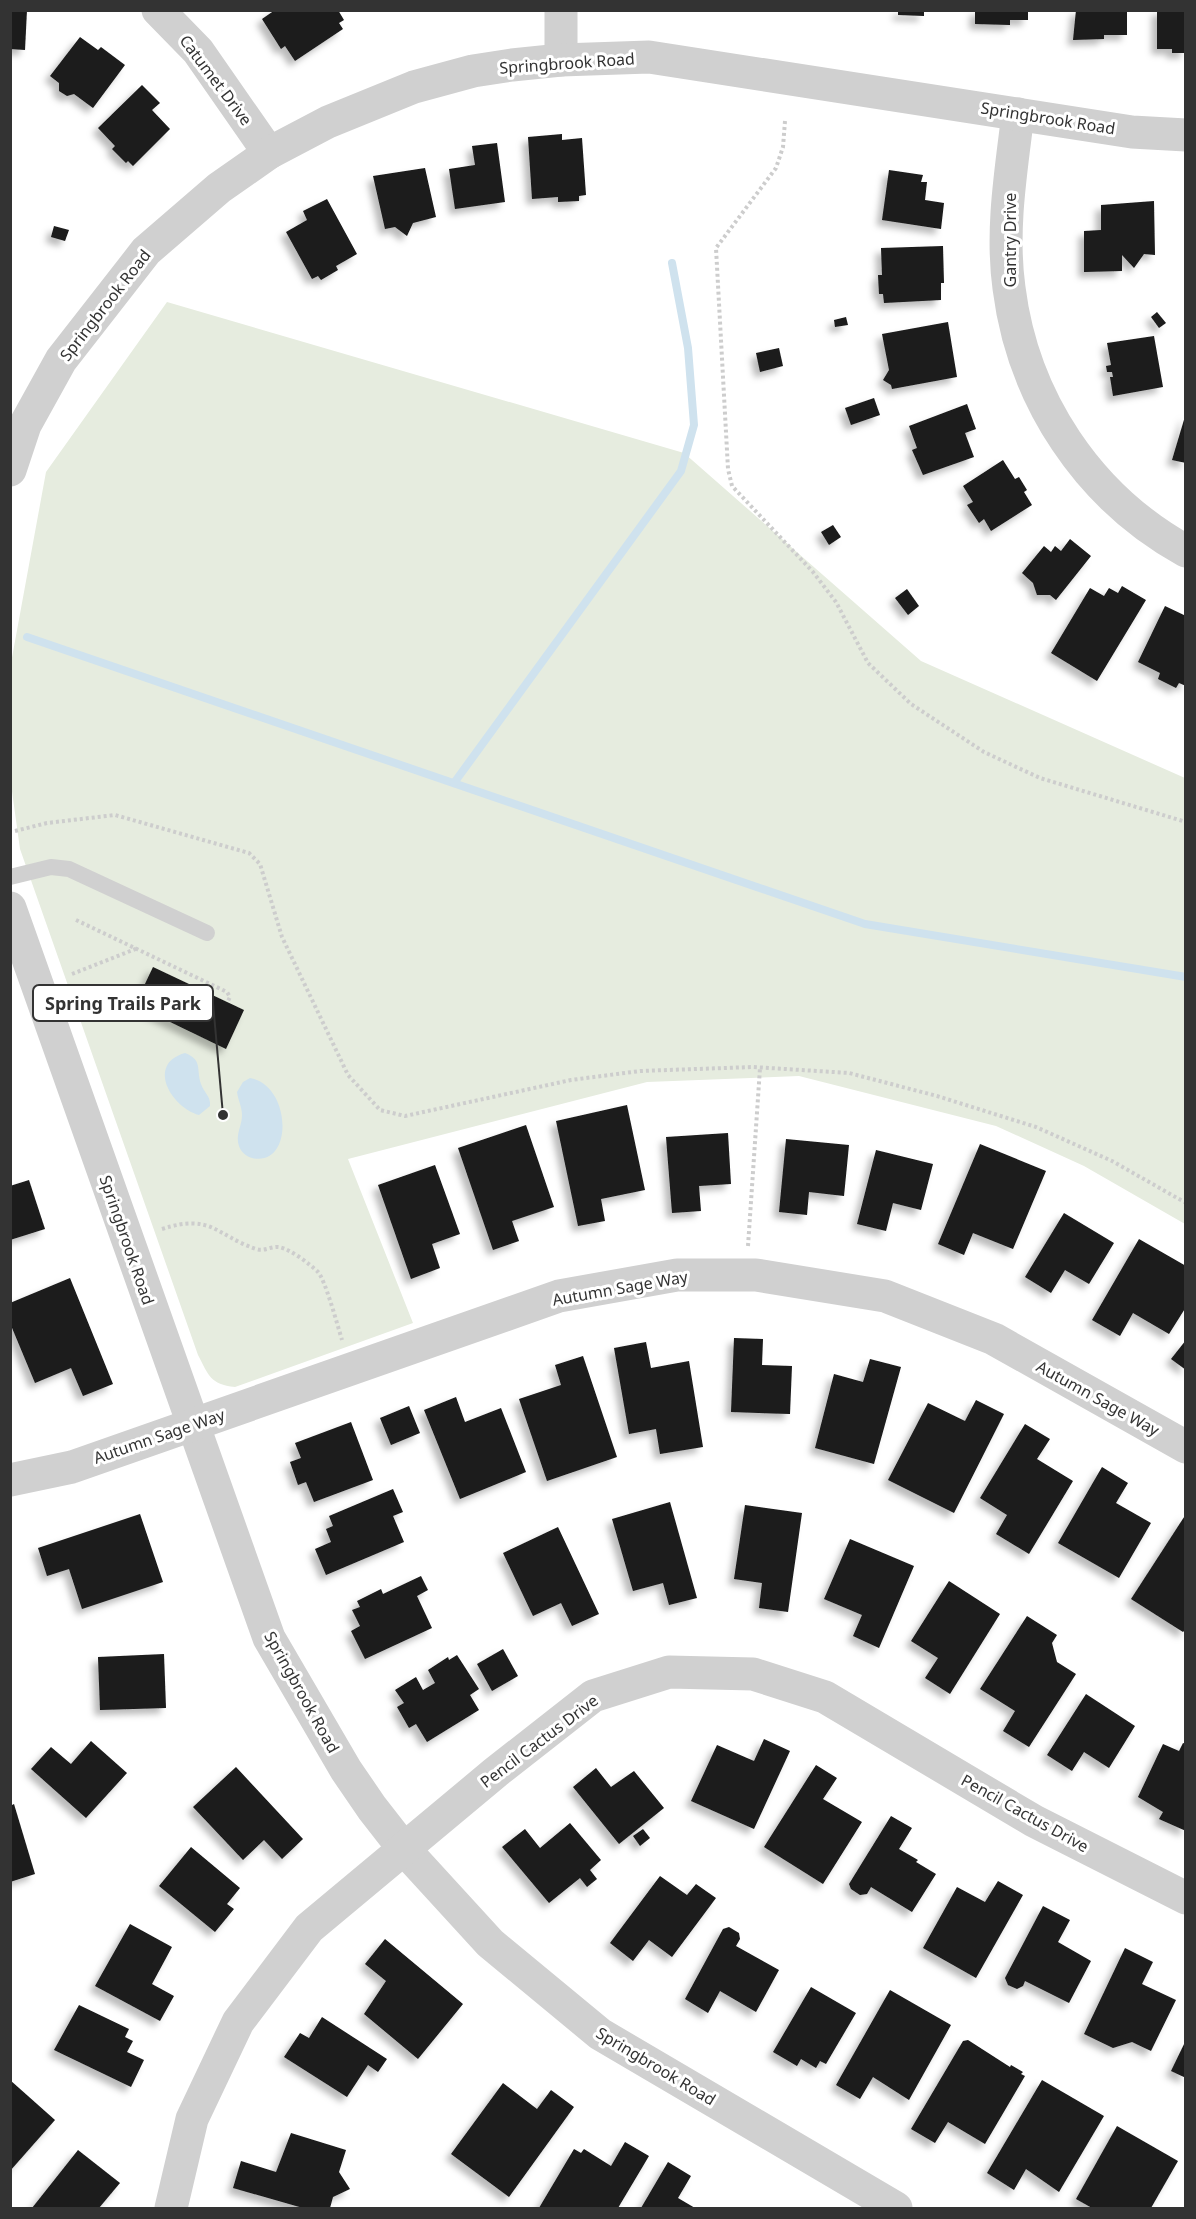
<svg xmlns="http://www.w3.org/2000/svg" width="1196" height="2219" viewBox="0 0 1196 2219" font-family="'Noto Sans',sans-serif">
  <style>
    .green { fill: #e6ecdf }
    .water { fill: #cfe2ee }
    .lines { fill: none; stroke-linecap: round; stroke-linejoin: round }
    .stream { stroke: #cfe2ee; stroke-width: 8 }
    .building { fill: #1a1a1a; filter: url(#shadow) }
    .path { stroke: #cdcdcd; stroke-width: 4; stroke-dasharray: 3 3; stroke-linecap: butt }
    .lane { stroke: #d0d0d0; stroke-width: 16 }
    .street { stroke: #d0d0d0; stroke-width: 33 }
    .labels { text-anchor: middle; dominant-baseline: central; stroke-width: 6; stroke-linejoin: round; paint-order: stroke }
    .street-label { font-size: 16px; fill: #333; stroke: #fff }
    .leader { fill: none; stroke: #333; stroke-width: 2 }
    .callout-dot { fill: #333; stroke: #fff; stroke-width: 2 }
    .callout { fill: #fff; stroke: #333; stroke-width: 2 }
    .callout-label { font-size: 18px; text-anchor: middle; font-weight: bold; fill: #333 }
  </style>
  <defs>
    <filter id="shadow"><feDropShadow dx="-5.5" dy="5.5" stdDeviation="3" flood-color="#0004"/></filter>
  </defs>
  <rect width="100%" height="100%" fill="#fff"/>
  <path class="green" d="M 167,302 L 684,453 L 921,661 L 1185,778 L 1185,1224 L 1084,1166 L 996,1126 L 799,1076 L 647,1082 L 348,1159 L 413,1323 L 235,1387 C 210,1384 209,1376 198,1355 L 20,849 L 10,777 L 11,663 L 46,472 Z"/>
  <g class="water">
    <path d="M 185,1053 C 203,1060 196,1069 201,1084 C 204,1093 211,1096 210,1106 L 199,1115 C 171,1107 146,1064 185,1053 Z"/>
    <path d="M 250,1078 C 292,1085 294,1168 252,1158 C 246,1156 241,1152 239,1146 C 235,1135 242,1126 242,1115 C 242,1107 238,1100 237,1092 L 243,1082 Z"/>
  </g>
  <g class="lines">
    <g class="stream">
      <polyline points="27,637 865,924 1186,977"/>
      <polyline points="454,783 681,471 694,425 688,348 672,263"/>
    </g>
  </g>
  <g class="building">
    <polygon points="10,10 27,10 25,50 10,49"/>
    <polygon points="275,10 338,10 344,20 339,23 343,29 295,61 285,46 281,49 262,19"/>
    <polygon points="898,10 924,10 924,16 898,15"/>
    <polygon points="975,10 1028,10 1028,20 1010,20 1010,25 975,24"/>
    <polygon points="1076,10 1127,10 1127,35 1104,35 1104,39 1073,40"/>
    <polygon points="1157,10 1186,10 1186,53 1172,53 1172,49 1157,49"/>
    <polygon points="80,37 98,50 101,47 125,65 93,108 74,94 67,96 59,91 59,83 50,76"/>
    <polygon points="142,85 160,103 152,110 170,129 133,166 128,161 126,163 112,149 115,146 98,128"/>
    <polygon points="562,134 562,140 582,138 586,195 579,196 579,201 558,202 558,197 532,199 528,137"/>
    <polygon points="497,143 505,202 455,209 449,169 475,165 472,146"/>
    <polygon points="425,168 436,217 413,223 407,236 395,227 385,229 373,176"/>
    <polygon points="889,170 923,175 921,182 927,182 925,200 944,203 941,229 882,220"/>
    <polygon points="327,199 357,254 336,266 338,270 321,280 318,276 312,279 286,232 307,220 303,211"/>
    <polygon points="1154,201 1155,255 1144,254 1134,268 1122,255 1122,271 1084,272 1084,231 1101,230 1101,205"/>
    <polygon points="54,226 69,230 65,241 51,237"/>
    <polygon points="943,246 944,283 941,283 941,300 884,303 883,294 879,294 878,275 882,275 881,248"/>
    <polygon points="1157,312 1166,323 1159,328 1151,317"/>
    <polygon points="846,317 848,325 835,327 834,320"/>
    <polygon points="948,322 957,377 892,389 891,385 883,380 889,370 882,334"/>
    <polygon points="1154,336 1163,387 1113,396 1110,377 1113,377 1112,372 1107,372 1106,366 1111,365 1107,343"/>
    <polygon points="779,348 783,366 760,372 756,353"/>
    <polygon points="874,398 880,415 851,425 845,408"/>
    <polygon points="967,404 976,429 965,433 974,457 923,475 912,450 917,448 909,426"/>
    <polygon points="1186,413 1186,463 1172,460"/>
    <polygon points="1003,460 1015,479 1019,477 1027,490 1024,492 1032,505 991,531 984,519 979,523 967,505 973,502 963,486"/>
    <polygon points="833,525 841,537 829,545 821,532"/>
    <polygon points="1070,539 1091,556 1056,600 1050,595 1037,595 1033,583 1022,573 1044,546 1051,552 1055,546 1061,551"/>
    <polygon points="1122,586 1146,600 1097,681 1051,653 1090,588 1104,596 1109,588 1118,593"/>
    <polygon points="907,589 919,606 908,615 895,598"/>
    <polygon points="1165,606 1186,616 1186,686 1179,683 1176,688 1158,679 1160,673 1138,662"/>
    <polygon points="153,967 244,1010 226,1049 135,1005"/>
    <polygon points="627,1105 645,1190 601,1199 605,1221 578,1226 556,1121"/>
    <polygon points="526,1125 554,1207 512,1221 519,1241 493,1250 458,1148"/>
    <polygon points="728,1133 731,1184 699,1186 701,1211 672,1213 666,1137"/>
    <polygon points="786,1139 849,1145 844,1196 809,1192 807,1215 779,1212"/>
    <polygon points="980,1144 1046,1171 1013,1249 973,1233 964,1255 938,1244"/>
    <polygon points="876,1150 933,1164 921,1210 893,1203 886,1231 857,1224"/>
    <polygon points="435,1165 460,1234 432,1244 440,1268 411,1279 378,1185"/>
    <polygon points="29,1180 45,1229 10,1240 10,1186"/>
    <polygon points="1064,1213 1114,1243 1089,1284 1065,1270 1051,1293 1025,1277"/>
    <polygon points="1139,1239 1186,1266 1186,1307 1169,1334 1133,1313 1120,1336 1092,1320"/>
    <polygon points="70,1278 113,1384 83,1396 71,1368 35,1383 10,1323 10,1303"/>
    <polygon points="734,1338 763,1339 762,1365 792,1366 790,1414 731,1412"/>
    <polygon points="1186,1340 1186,1370 1171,1359"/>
    <polygon points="646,1342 651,1368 689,1361 703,1447 660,1454 656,1429 629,1434 614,1348"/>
    <polygon points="583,1356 617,1457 547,1481 519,1399 561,1385 555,1365"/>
    <polygon points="870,1359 901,1367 874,1464 815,1448 834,1374 863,1382"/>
    <polygon points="456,1397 465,1422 501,1408 526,1472 460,1499 424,1410"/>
    <polygon points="976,1400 1004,1414 954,1513 888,1480 928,1403 965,1421"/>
    <polygon points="409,1406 420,1433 391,1445 380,1418"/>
    <polygon points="351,1422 373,1480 314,1502 306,1482 298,1485 290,1462 301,1458 295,1443"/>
    <polygon points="1025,1424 1050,1439 1037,1459 1073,1481 1029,1554 996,1534 1007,1515 980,1498"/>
    <polygon points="1102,1467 1128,1483 1116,1503 1151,1523 1119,1578 1058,1543"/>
    <polygon points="393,1489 403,1512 393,1516 404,1542 326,1575 315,1549 331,1542 326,1529 333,1526 329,1516"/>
    <polygon points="670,1502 697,1598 669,1605 663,1583 633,1591 612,1519"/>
    <polygon points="745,1505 802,1513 788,1612 759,1608 762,1583 734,1579"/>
    <polygon points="140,1514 163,1582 82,1609 69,1569 47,1576 38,1548"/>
    <polygon points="1186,1514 1186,1629 1183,1632 1131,1599"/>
    <polygon points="558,1527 599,1614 572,1626 561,1603 533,1616 503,1553"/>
    <polygon points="850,1539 914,1566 879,1648 853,1636 862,1615 824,1599"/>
    <polygon points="421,1576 428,1590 417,1596 432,1628 365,1659 351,1631 360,1626 352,1610 360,1607 357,1601 381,1589 383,1594"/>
    <polygon points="949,1581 1000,1614 950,1694 925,1678 938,1658 911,1641"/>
    <polygon points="1027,1616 1057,1635 1052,1643 1057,1662 1076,1674 1029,1747 1003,1731 1015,1711 980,1689"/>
    <polygon points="503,1649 518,1676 492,1691 477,1664"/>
    <polygon points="164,1654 166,1708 100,1710 98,1657"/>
    <polygon points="457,1655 479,1689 470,1695 479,1710 427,1742 416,1724 409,1728 397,1707 404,1703 395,1690 416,1677 423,1690 435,1683 428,1670 448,1657 449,1660"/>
    <polygon points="1086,1694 1135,1726 1109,1768 1084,1752 1072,1771 1047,1755"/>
    <polygon points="764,1739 790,1751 754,1829 691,1801 717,1745 754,1761"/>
    <polygon points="91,1741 127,1773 86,1818 31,1769 51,1747 71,1764"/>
    <polygon points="1183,1743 1186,1744 1186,1831 1159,1819 1163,1812 1138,1797 1163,1744 1179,1751"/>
    <polygon points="816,1765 837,1778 823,1799 862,1822 823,1884 764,1847"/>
    <polygon points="236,1767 303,1839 282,1859 264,1840 243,1860 193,1807"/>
    <polygon points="596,1768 611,1787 634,1771 664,1808 619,1844 573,1787"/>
    <polygon points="14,1804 35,1874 10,1882 10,1806"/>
    <polygon points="891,1816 912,1828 899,1849 918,1860 916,1862 936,1874 912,1912 871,1887 867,1894 860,1895 851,1889 849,1884"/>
    <polygon points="570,1823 601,1860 590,1870 597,1879 587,1887 580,1878 549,1903 502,1847 525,1829 540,1848"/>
    <polygon points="643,1829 650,1838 640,1846 633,1836"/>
    <polygon points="191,1847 240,1888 227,1904 234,1909 215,1932 159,1886"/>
    <polygon points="660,1876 687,1895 696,1884 716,1898 672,1957 649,1940 633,1961 610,1943"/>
    <polygon points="998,1881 1023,1895 976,1978 923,1948 957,1887 985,1902"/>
    <polygon points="1043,1906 1070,1920 1058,1942 1091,1961 1069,2003 1025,1981 1023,1986 1017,1989 1008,1985 1005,1978"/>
    <polygon points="130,1924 172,1947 152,1984 174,1996 160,2021 95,1986"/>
    <polygon points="729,1927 739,1933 740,1939 736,1946 779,1970 756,2012 720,1991 708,2013 685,1999 723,1929"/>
    <polygon points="385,1939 463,2004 418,2059 364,2014 386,1981 365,1964"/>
    <polygon points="1125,1948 1153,1962 1142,1984 1176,2000 1151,2051 1132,2042 1113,2048 1084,2034"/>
    <polygon points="811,1987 856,2013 826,2064 820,2061 816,2068 801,2059 797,2066 773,2052"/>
    <polygon points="890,1990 951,2025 909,2100 873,2077 860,2099 836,2085"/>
    <polygon points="79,2005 129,2029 125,2037 133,2041 127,2052 144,2060 131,2087 54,2050"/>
    <polygon points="322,2017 387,2059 378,2072 368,2065 347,2097 284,2057 300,2033 309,2038"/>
    <polygon points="968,2040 1010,2067 1011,2065 1023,2072 1021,2074 1025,2076 985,2144 948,2122 935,2143 911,2129 963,2041"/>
    <polygon points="1186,2040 1186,2078 1171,2071"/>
    <polygon points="10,2080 55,2120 10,2171"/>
    <polygon points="1042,2080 1104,2116 1059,2192 1026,2169 1014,2190 987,2173"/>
    <polygon points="503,2083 537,2109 551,2090 574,2107 509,2197 451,2154"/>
    <polygon points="1117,2126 1178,2161 1151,2208 1092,2208 1076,2199"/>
    <polygon points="291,2133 346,2150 339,2172 350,2189 333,2197 330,2208 303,2208 233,2188 241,2161 276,2172"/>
    <polygon points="625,2142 649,2156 618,2208 539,2208 574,2149 581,2153 584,2149 611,2166"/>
    <polygon points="78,2150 120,2183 99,2208 32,2208"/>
    <polygon points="668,2162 691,2176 678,2198 695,2208 641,2208"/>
  </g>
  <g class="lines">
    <g class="path">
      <polyline points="785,121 783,147 776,168 716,248 728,469 732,486 813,572 836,602 868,663 911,704 984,752 1040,778 1186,822"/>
      <polyline points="15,831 47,823 115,815 249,853 260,864 282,937 348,1075 380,1110 405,1116 571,1080 640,1071 753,1067 849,1073 937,1096 1036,1127 1112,1161 1186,1203"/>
      <polyline points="76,920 227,992 230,997 227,1003"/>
      <polyline points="72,974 138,948"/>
      <path d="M 162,1229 C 212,1213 215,1235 256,1249 C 264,1252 271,1246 279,1247 C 290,1249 310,1264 318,1272 C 325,1279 338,1327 342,1340"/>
      <polyline points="748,1246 760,1068"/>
    </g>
    <polyline class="lane" points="10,877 51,867 69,869 207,933"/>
    <g class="street">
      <polyline points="158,10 198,51 269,153"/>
      <polyline points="561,60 561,10"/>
      <path d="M 1018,114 C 1011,171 1001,230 1009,288 C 1023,399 1088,497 1186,551"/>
      <polyline points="10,470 25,425 61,360 146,251 219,188 269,153 328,122 414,87 473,71 512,65 561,60 649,57 1132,132 1186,135"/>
      <polyline points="10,908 269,1638 346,1770 372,1808 404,1849 490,1943 600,2034 896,2208"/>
      <polyline points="10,1480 72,1467 559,1296 677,1275 756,1275 885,1296 994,1339 1186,1447"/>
      <polyline points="171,2208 192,2119 238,2022 309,1928 496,1772 593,1696 669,1672 753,1674 825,1697 1034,1821 1186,1898"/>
    </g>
  </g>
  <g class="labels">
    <g class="street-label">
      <text transform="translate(567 63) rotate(-4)">Springbrook Road</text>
      <text transform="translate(216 80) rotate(53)">Catumet Drive</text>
      <text transform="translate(1048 118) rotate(9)">Springbrook Road</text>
      <text transform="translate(1010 240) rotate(-90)">Gantry Drive</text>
      <text transform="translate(105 305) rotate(-52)">Springbrook Road</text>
      <text transform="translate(127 1240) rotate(71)">Springbrook Road</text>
      <text transform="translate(620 1288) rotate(-10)">Autumn Sage Way</text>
      <text transform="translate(1098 1398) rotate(29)">Autumn Sage Way</text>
      <text transform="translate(159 1436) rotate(-19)">Autumn Sage Way</text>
      <text transform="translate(302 1692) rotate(61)">Springbrook Road</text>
      <text transform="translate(539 1741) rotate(-37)">Pencil Cactus Drive</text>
      <text transform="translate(1025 1813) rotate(29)">Pencil Cactus Drive</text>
      <text transform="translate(656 2066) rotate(31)">Springbrook Road</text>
    </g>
  </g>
  <path class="leader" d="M223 1115L213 1003"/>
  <circle class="callout-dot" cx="223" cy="1115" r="6"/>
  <rect class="callout" x="33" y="985" width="180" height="36" rx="6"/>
  <g class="callout-label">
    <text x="123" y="1010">Spring Trails Park</text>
  </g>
  <rect width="1196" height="2219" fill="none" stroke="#333333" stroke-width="24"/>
</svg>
